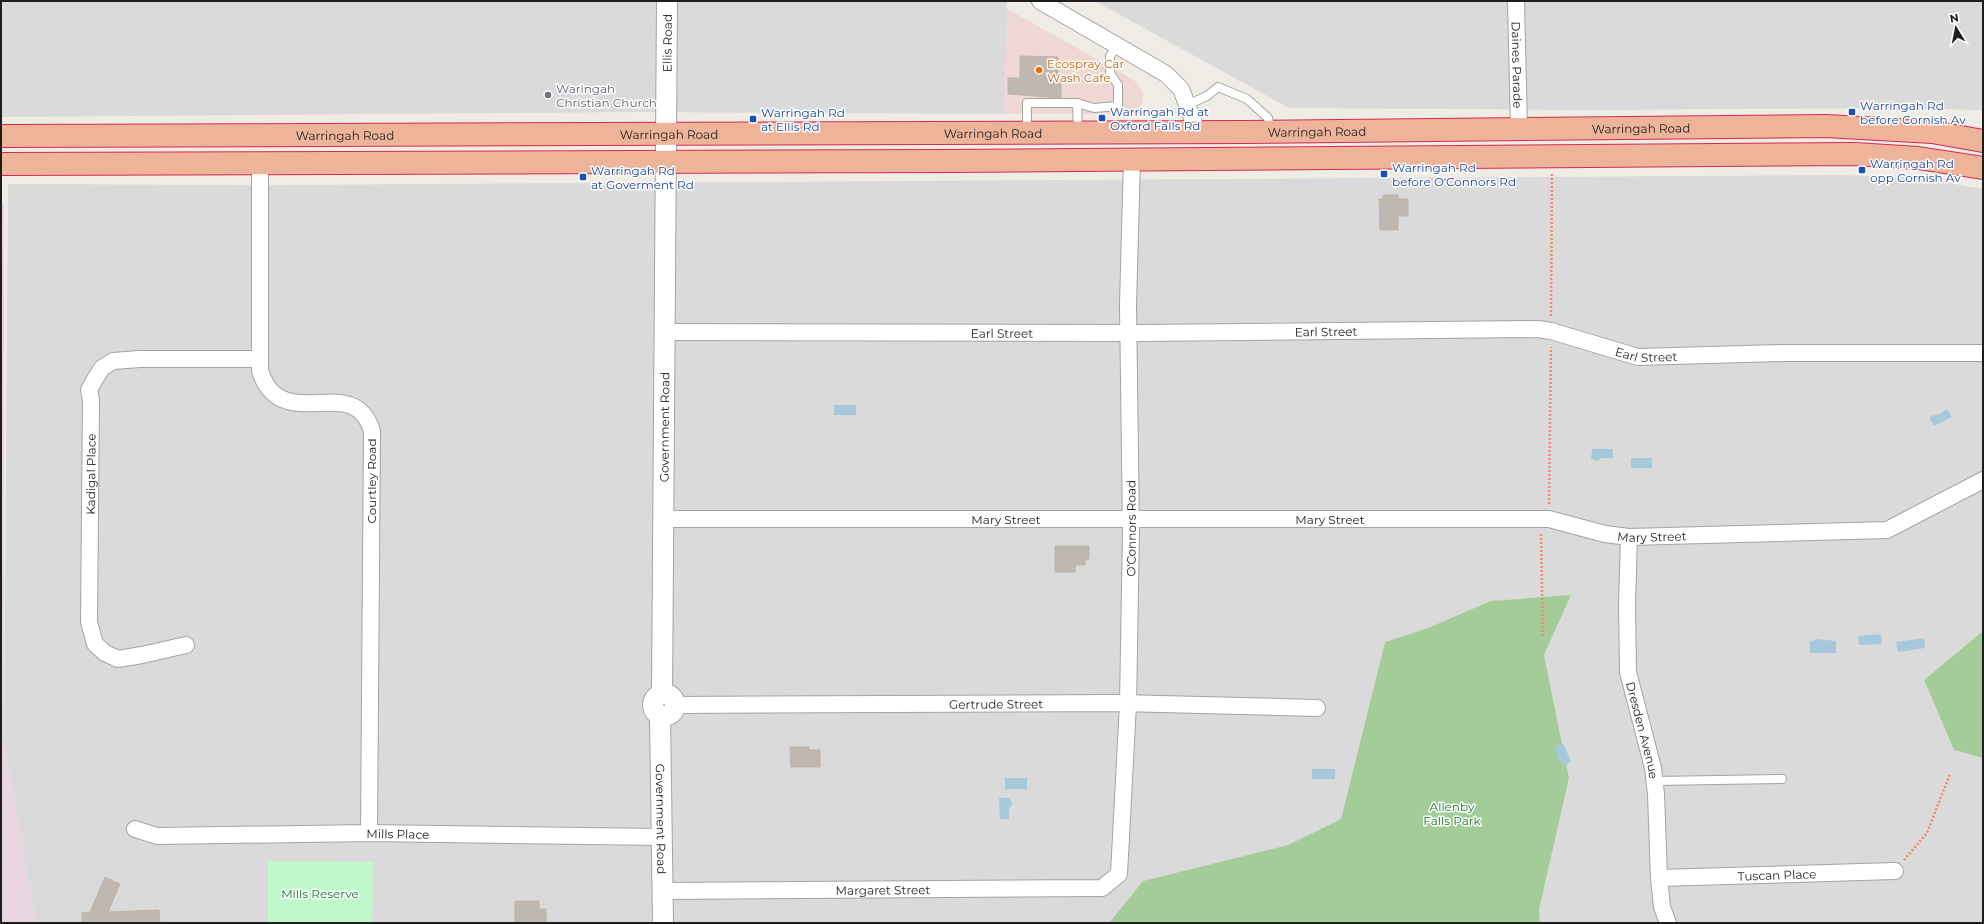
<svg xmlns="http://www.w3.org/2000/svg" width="1984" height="924" viewBox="0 0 1984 924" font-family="Montserrat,sans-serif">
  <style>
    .residential { fill: #dbdada }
    .commercial { fill: #efd7d3 }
    .industrial { fill: #e7d6e2 }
    .forest { fill: #a3cc99 }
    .park { fill: #c1f8cb }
    .water { fill: #a5c9db }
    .building { fill: #bfb8b0; stroke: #bfb4a6 }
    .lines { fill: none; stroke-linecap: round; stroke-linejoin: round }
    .service-casing { stroke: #a4a4a4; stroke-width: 10 }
    .minor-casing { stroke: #a4a4a4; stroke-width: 18 }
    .tertiary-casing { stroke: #a4a4a4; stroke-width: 22 }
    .trunk-casing { stroke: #d42953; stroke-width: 24 }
    .path { stroke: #f5896d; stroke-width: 2.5; stroke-dasharray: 2 2; stroke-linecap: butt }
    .service { stroke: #fff; stroke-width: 8 }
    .minor { stroke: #fff; stroke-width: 16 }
    .tertiary { stroke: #fff; stroke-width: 20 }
    .trunk { stroke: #eeb49a; stroke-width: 22 }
    .food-dot { fill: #e8710a; stroke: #fff; stroke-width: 1.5 }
    .worship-dot { fill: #6b7280; stroke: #fff; stroke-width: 1.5 }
    .transit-dot { fill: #1a4fb4; stroke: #fff; stroke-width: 1.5 }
    .labels { text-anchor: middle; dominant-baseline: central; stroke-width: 3; stroke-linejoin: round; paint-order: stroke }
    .street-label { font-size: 12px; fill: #1d1d1d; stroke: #fff }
    .food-label { font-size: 12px; fill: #c56008; stroke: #fff; text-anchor: start }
    .worship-label { font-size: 12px; fill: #5b616d; stroke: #fff; text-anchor: start }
    .transit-label { font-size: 12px; fill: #164399; stroke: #fff; text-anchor: start }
    .park-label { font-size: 12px; fill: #0f7822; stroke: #fff }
  </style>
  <rect width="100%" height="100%" fill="#eeece4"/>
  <g class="residential">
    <polygon points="1,1 1007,1 1005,114 638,112 1,117"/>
    <polygon points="1095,1 1983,1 1983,110 1892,108 1588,110 1289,108"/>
    <polygon points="1841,175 1920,178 1983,189 1983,631 1924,680 1954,750 1983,758 1982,923 1540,923 1539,911 1569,778 1544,655 1570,596 1428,628 1385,642 1341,819 1288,845 1143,881 1109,923 372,923 373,862 269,861 268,923 36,923 4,744 8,184 276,185"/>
  </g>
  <polygon class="commercial" points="1007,9 1134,80 1143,92 1142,105 1134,114 1005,114"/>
  <polygon class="industrial" points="1,203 4,203 4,744 36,923 1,923"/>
  <g class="forest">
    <polygon points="1571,595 1544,655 1569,778 1539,910 1540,923 1109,923 1143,881 1288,845 1341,819 1385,642 1428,628 1491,601"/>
    <polygon points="1983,631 1983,758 1954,750 1924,680"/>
  </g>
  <polygon class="park" points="268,861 373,862 372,923 268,923"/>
  <g class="water">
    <rect x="834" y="405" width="22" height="10"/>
    <polygon points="1947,409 1952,417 1934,426 1930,419 1931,416 1940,414"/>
    <polygon points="1592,449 1613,449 1613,458 1601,458 1598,461 1591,459"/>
    <rect x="1631" y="458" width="21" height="10"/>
    <polygon points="1881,634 1882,644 1859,645 1858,636"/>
    <polygon points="1924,638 1925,648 1898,652 1896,642"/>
    <polygon points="1816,639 1836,641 1836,653 1810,653 1810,642"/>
    <path d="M 1560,744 L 1564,745 L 1571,762 L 1564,766 C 1561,762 1555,752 1554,747 Z"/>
    <rect x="1312" y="769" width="23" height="10"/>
    <rect x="1005" y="778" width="22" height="11"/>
    <polygon points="999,798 1010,798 1012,804 1009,809 1009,819 1000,819"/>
  </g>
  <g class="building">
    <polygon points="1020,56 1058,57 1058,77 1061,77 1061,98 1008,94 1008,78 1020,78"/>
    <polygon points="1383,195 1398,195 1398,199 1408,199 1408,216 1398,216 1398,230 1380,230 1379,199 1383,199"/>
    <polygon points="1055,546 1089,546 1089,559 1085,559 1085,565 1075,565 1075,572 1055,572"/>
    <polygon points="790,747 809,747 809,750 820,750 820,767 791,767"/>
    <polygon points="105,877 120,884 108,912 159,910 160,923 82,923 82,913 90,912"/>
    <polygon points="515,901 539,901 539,909 546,909 546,923 515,923"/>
  </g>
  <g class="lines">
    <defs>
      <g id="service">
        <polyline points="1077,103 1078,133"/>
        <polyline points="1187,105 1207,96 1218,87 1247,99 1268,118 1271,131"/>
        <polyline points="1027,132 1027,103 1077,103 1094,108 1118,106 1118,85 1110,73 1110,56 1117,45"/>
        <polyline points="1655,781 1782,779"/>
      </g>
      <g id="minor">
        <polyline points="1040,1 1166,74 1181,89 1198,133"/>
        <path id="s1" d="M 1516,1 L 1519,129"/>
        <path d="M 260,163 L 260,371 C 263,379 266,387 273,393 C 303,420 356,379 372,431 L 369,833"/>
        <path id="s2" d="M 665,332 L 1139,333 L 1538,329 L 1551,331 L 1638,357 L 1784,353 L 1983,353"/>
        <path id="s3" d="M 663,519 L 1549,519 L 1605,534 L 1629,537 L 1887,530 L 1983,480"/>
        <path id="s4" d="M 1629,537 L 1627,605 L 1628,672 L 1653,768 L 1656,794 L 1659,878 L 1662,907 L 1668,923"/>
        <path id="s5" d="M 186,645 L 142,655 L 118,659 L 105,653 L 95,644 L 89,622 L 91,400 L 89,390 L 95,379 L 102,368 L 113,361 L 140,359 L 259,359"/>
        <path id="s6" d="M 675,705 L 1120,703 L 1317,708"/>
        <path id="s7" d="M 135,829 L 157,836 L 369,833 L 663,837"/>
        <path id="s8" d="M 1659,878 L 1895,871"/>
        <path id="s9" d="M 664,891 L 1102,888 L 1119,874 L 1128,704 L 1131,530 L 1128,305 L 1132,160"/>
      </g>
      <g id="tertiary">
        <path id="s10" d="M 662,694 L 667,1"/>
        <circle cx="664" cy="705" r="11"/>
        <path id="s11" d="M 660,715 L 663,923"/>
      </g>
      <g id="trunk">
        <path id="s12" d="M 1,136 L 1246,132 L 1826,126 L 1932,132 L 1983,141"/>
        <polyline points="1,164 951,161 1855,154 1918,158 1983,168"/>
      </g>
    </defs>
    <use href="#service" class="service-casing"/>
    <use href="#minor" class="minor-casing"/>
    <use href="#tertiary" class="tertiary-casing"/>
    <use href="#trunk" class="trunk-casing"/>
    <g class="path">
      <polyline points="1551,316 1552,173"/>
      <polyline points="1549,504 1551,347"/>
      <polyline points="1541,534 1543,638"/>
      <polyline points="1904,860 1927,833 1950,774"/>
    </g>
    <use href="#service" class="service"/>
    <use href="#minor" class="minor"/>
    <use href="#tertiary" class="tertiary"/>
    <use href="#trunk" class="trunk"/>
  </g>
  <circle class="food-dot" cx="1039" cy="70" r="4"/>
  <circle class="worship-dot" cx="548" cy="95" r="4"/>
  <g class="transit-dot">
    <rect x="1848" y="108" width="8" height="8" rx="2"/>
    <rect x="1098" y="114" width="8" height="8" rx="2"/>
    <rect x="749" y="115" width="8" height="8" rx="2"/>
    <rect x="1858" y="166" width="8" height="8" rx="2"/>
    <rect x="1380" y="170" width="8" height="8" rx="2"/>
    <rect x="579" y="173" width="8" height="8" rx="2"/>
  </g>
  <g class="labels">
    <g class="street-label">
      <text stroke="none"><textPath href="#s10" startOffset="651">Ellis Road</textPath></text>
      <text stroke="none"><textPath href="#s1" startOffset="64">Daines Parade</textPath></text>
      <text stroke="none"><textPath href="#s12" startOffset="1640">Warringah Road</textPath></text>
      <text stroke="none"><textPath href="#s12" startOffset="1316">Warringah Road</textPath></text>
      <text stroke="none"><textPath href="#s12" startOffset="668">Warringah Road</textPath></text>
      <text stroke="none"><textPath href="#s12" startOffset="992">Warringah Road</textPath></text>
      <text stroke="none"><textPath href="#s12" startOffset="344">Warringah Road</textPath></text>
      <text stroke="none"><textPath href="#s2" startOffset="661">Earl Street</textPath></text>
      <text stroke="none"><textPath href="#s2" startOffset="337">Earl Street</textPath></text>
      <text stroke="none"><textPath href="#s2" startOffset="985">Earl Street</textPath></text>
      <text stroke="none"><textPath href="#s10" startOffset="267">Government Road</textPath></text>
      <text stroke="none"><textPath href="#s5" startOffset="268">Kadigal Place</textPath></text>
      <text transform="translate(371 481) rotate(-90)">Courtley Road</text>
      <text stroke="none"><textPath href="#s3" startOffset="343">Mary Street</textPath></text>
      <text stroke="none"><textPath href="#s3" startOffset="667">Mary Street</textPath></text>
      <text stroke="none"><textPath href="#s9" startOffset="806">O'Connors Road</textPath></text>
      <text stroke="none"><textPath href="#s3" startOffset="991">Mary Street</textPath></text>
      <text stroke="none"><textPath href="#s6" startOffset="321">Gertrude Street</textPath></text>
      <text stroke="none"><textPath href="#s4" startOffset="195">Dresden Avenue</textPath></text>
      <text stroke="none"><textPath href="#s11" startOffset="104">Government Road</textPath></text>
      <text stroke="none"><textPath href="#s7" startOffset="264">Mills Place</textPath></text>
      <text stroke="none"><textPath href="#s8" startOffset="118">Tuscan Place</textPath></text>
      <text stroke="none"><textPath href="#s9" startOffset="219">Margaret Street</textPath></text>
    </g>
    <g class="food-label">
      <text x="1047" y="63">Ecospray Car<tspan x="1047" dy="14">Wash Cafe</tspan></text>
    </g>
    <g class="worship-label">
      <text x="556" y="88">Waringah<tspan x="556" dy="14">Christian Church</tspan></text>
    </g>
    <g class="transit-label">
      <text x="1860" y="105">Warringah Rd<tspan x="1860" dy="14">before Cornish Av</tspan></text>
      <text x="1110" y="111">Warringah Rd at<tspan x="1110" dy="14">Oxford Falls Rd</tspan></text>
      <text x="761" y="112">Warringah Rd<tspan x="761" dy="14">at Ellis Rd</tspan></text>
      <text x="1870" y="163">Warringah Rd<tspan x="1870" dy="14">opp Cornish Av</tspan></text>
      <text x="1392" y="167">Warringah Rd<tspan x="1392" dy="14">before O'Connors Rd</tspan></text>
      <text x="591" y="170">Warringah Rd<tspan x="591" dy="14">at Goverment Rd</tspan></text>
    </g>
    <g class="park-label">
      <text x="1452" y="806">Allenby<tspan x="1452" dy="14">Falls Park</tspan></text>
      <text x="320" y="893">Mills Reserve</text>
    </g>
  </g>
  <rect width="1984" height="924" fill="none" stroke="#1d1d1d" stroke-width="4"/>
  <g transform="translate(1956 28) rotate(350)" stroke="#ffffff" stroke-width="3" paint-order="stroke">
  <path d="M0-3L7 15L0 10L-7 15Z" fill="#1d1d1d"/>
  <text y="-6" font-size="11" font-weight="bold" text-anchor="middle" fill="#1d1d1d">N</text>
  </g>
</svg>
